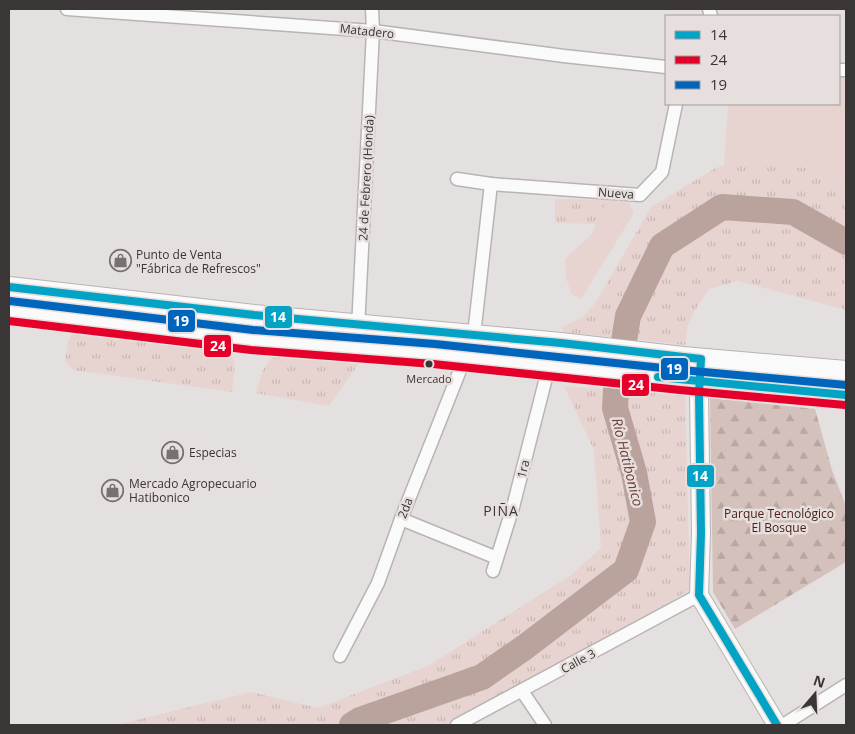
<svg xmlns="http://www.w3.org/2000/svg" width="855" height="734" viewBox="0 0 855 734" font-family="'Open Sans',sans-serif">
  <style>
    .grass { fill: url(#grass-tufts) }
    .forest { fill: url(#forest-firs) }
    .park { fill: #e7d4d0 }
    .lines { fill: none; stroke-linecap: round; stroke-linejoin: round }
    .river { stroke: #bba39d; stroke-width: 26 }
    .minor-casing { stroke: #b7b4b3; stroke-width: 15 }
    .secondary-casing { stroke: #b7b4b3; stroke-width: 20 }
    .primary-casing { stroke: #b7b4b3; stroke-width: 22 }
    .minor { stroke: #fbfafa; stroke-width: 12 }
    .secondary { stroke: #fbfafa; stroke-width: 18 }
    .primary { stroke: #fbfafa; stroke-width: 20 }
    .bus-1-casing { stroke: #e6dfdd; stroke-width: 11 }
    .bus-2-casing { stroke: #e6dfdd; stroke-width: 11 }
    .bus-3-casing { stroke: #e6dfdd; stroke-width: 11 }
    .bus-1 { stroke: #03a3c6; stroke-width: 8 }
    .bus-2 { stroke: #e4002b; stroke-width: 8 }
    .bus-3 { stroke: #0065bd; stroke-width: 8 }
    .bus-dot { fill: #393635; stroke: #e6dfdd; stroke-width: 2 }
    .labels { text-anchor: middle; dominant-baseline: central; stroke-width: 5; stroke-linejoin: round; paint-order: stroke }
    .bus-label { font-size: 11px; fill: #393635; stroke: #e6dfdd }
    .street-label { font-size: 12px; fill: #393635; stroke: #e6dfdd }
    .poi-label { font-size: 12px; fill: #393635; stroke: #e6dfdd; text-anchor: start }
    .park-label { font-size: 12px; fill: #4c2015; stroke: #e6dfdd }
    .water-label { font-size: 14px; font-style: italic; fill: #714135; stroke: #e6dfdd }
    .neighbourhood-label { font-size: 14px; letter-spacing: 1px; fill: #393635; stroke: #e6dfdd }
    .line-badge { stroke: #e6dfdd; stroke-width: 2 }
    .badge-label { font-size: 14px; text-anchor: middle; font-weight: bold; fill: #fff }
  </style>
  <defs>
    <pattern id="grass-tufts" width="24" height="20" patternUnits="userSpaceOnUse" patternTransform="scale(1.25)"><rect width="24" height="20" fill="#e7d4d0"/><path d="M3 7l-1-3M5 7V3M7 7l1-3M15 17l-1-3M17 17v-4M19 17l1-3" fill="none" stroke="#c7b7b3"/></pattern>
    <pattern id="forest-firs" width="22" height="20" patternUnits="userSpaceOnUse" patternTransform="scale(1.25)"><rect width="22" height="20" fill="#d5c1bc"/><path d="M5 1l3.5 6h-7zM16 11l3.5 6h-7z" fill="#b8a6a2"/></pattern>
  </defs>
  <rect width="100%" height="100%" fill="#e4e0df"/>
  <g class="grass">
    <path d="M 765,162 L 820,170 L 846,185 L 846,310 L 738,281 L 709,289 C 696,309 685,321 686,345 L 564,332 L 562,327 L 583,317 L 596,302 L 651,207 L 714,169 L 724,165 Z"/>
    <polygon points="555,199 611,200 600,211 596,224 555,223"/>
    <polygon points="77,331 218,349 230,354 235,363 232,392 73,370 65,361 68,343 72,332"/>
    <polygon points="284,356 361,360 329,406 256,393 262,372 271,358"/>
    <polygon points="564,386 685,395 690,590 522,688 447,725 116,725 251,692 318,708 428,666 571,575 601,548 594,450"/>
  </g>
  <polygon class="forest" points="710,398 815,409 832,470 846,506 846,562 735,629 713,592"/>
  <g class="park">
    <polygon points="839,75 846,75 846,185 820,170 765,162 724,165 728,104 839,104"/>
    <polygon points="611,200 629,203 634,213 581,299 571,294 566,277 565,259 592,234 600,211"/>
  </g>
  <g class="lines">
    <polyline class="river" points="352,725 360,720 482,677 525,647 626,570 643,522 634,473 615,408 616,390 628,316 662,246 722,207 793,212 846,242"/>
    <defs>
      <g id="minor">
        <polyline points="67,9 373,31 564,56 666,67"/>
        <polyline points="709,9 711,16"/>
        <polyline points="839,70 846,70"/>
        <polyline points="457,179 491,184 640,195 662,172 676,104"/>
        <polyline points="357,348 373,31 372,9"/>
        <polyline points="401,519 497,558"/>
        <polyline points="493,571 513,507 549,366"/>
        <polyline points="340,656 378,583 401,519 474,335 491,184"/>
        <polyline points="522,691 545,725"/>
        <polyline points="457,725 699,595"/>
        <polyline points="783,725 846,685"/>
      </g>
      <polyline id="secondary" points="701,359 699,393 701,533 699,595 777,725"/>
      <g id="primary">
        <polyline points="9,287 254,315 561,343 683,357 846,371"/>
        <polyline points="9,311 252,340 434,354 681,380 846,395"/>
      </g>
    </defs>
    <use href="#minor" class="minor-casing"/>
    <use href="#secondary" class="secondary-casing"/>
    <use href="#primary" class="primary-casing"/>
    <use href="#minor" class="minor"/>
    <use href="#secondary" class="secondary"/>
    <use href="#primary" class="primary"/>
    <defs>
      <g id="bus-1">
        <polyline points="9,287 254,315 561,343 701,359 699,393 701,533 699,595 777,725"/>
        <polyline points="658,377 846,395"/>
      </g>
      <polyline id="bus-2" points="9,321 251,350 433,364 680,390 845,405"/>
      <polyline id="bus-3" points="10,301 253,330 435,344 682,370 846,385"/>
    </defs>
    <use href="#bus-1" class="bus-1-casing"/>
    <use href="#bus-2" class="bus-2-casing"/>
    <use href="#bus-3" class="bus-3-casing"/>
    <use href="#bus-1" class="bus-1"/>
    <use href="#bus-2" class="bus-2"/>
    <use href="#bus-3" class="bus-3"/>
  </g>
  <defs>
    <symbol id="shop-ring" viewBox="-11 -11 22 22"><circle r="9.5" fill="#e6dfdd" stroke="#757270" stroke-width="1.5"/><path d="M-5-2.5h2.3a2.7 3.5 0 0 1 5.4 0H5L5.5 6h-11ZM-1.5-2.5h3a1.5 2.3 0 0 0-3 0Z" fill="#757270"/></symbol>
  </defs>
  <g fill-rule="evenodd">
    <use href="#shop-ring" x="108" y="248" width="25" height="25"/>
    <use href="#shop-ring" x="160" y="440" width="25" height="25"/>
    <use href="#shop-ring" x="100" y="478" width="25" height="25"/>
  </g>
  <circle class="bus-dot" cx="429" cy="364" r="4.5"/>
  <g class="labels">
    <g class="bus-label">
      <text x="429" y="378">Mercado</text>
    </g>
    <g class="street-label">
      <text transform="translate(367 31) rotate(6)">Matadero</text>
      <text transform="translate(366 178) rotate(-87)">24 de Febrero (Honda)</text>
      <text transform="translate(616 193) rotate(4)">Nueva</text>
      <text transform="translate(523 469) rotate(-76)">1ra</text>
      <text transform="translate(405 508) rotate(-69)">2da</text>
      <text transform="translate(578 661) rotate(-28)">Calle 3</text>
    </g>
    <g class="poi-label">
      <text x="136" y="254">Punto de Venta<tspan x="136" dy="14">"Fábrica de Refrescos"</tspan></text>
      <text x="189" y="452">Especias</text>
      <text x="129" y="483">Mercado Agropecuario<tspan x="129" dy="14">Hatibonico</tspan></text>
    </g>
    <g class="park-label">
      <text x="779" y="513">Parque Tecnológico<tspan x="779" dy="14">El Bosque</tspan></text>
    </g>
    <g class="water-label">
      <text transform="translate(628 462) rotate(76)">Río Hatibonico</text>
    </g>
    <g class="neighbourhood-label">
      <text x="501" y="510">PIÑA</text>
    </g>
  </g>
  <g class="line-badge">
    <rect x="264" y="305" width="29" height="24" rx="5" fill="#03a3c6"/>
    <rect x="167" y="309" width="29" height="24" rx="5" fill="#0065bd"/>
    <rect x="203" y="334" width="29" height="24" rx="5" fill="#e4002b"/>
    <rect x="660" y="357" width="29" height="24" rx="5" fill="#0065bd"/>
    <rect x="621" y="373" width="29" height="24" rx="5" fill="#e4002b"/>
    <rect x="686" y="464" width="29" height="24" rx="5" fill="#03a3c6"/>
  </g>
  <g class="badge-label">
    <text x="278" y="322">14</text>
    <text x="181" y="326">19</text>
    <text x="218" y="351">24</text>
    <text x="674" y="374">19</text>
    <text x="636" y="390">24</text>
    <text x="700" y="481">14</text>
  </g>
  <rect width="855" height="734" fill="none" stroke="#393635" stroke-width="20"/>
  <rect x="665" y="15" width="175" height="90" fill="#e6dfdd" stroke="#a19b9a"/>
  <rect x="675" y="31" width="25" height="8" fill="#03a3c6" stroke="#a19b9a"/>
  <text x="710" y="40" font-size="15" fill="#393635">14</text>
  <rect x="675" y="56" width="25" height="8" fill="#e4002b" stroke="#a19b9a"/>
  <text x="710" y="65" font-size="15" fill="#393635">24</text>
  <rect x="675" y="81" width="25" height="8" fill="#0065bd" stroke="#a19b9a"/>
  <text x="710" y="90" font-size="15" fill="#393635">19</text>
  <g transform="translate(815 694) rotate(19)" stroke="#e6dfdd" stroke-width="4" paint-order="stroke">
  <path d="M0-4L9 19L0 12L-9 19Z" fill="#393635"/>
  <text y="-8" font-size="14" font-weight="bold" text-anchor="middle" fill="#393635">N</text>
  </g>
</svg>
